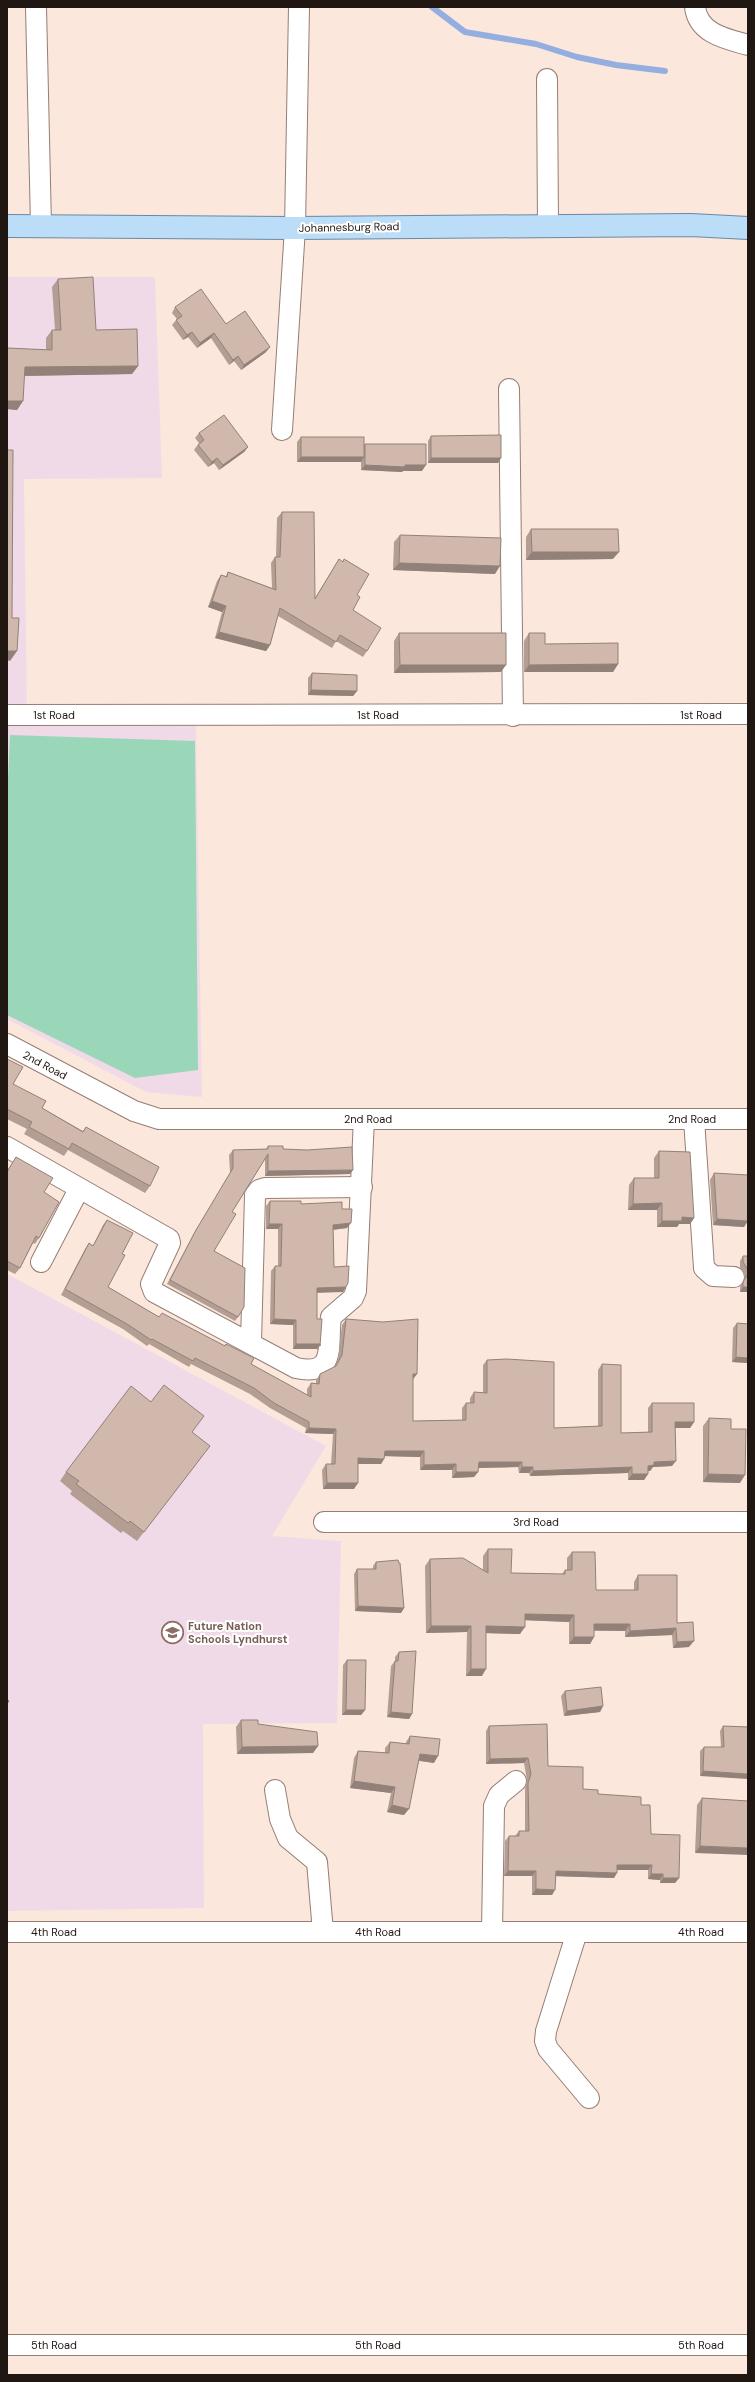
<svg xmlns="http://www.w3.org/2000/svg" width="755" height="2382" viewBox="0 0 755 2382" font-family="'DM Sans',sans-serif">
  <style>
    .education { fill: #f1dae7 }
    .green { fill: #9ad7b8 }
    .lines { fill: none; stroke-linecap: round; stroke-linejoin: round }
    .stream { stroke: #95aee0; stroke-width: 6 }
    .minor-casing { stroke: #957e73; stroke-width: 22 }
    .major-casing { stroke: #6889a4; stroke-width: 24 }
    .minor { stroke: #fff; stroke-width: 20 }
    .major { stroke: #bbddf7; stroke-width: 22 }
    .wall { fill: #b49e94 }
    .shaded-wall { fill: #928178 }
    .building { fill: #d1b8ac; stroke: #928178 }
    .labels { text-anchor: middle; dominant-baseline: central; stroke-width: 4; stroke-linejoin: round; paint-order: stroke }
    .street-label { font-size: 11px; fill: #201713; stroke: #fff }
    .education-label { font-size: 11px; font-weight: bold; fill: #785e54; stroke: #fff; text-anchor: start }
  </style>
  <rect width="100%" height="100%" fill="#fce7dd"/>
  <g class="education">
    <polygon points="7,277 155,277 162,478 24,479 27,719 196,723 202,1097 146,1092 7,1019"/>
    <polygon points="7,1274 326,1446 272,1536 341,1541 337,1723 203,1724 204,1908 7,1911"/>
  </g>
  <polygon class="green" points="10,735 195,741 198,1070 135,1078 7,1015 7,803"/>
  <g class="lines">
    <polyline class="stream" points="432,7 465,32 536,44 577,57 616,65 665,71"/>
    <defs>
      <g id="minor">
        <polyline points="36,7 41,226"/>
        <path d="M 695,7 C 698,34 727,39 748,45"/>
        <polyline points="547,79 548,226"/>
        <polyline points="509,389 513,716"/>
        <polyline points="282,430 295,228 299,7"/>
        <polyline points="7,715 748,714"/>
        <polyline points="7,1044 134,1111 159,1119 748,1119"/>
        <polyline points="694,1119 704,1268 713,1276 734,1277"/>
        <path d="M 7,1147 L 169,1239 L 170,1243 L 151,1284 L 154,1292 L 296,1368 C 338,1377 327,1343 331,1317 L 353,1298 L 356,1291 L 364,1119"/>
        <polyline points="41,1262 79,1189"/>
        <polyline points="251,1342 255,1195 259,1190 265,1188 362,1187"/>
        <polyline points="324,1522 748,1522"/>
        <polyline points="275,1790 280,1819 288,1838 317,1862 323,1932"/>
        <polyline points="7,1932 748,1932"/>
        <polyline points="492,1932 494,1806 499,1795 516,1781"/>
        <polyline points="577,1932 546,2031 545,2041 548,2049 589,2098"/>
        <polyline points="7,2345 748,2345"/>
      </g>
      <polyline id="major" points="7,226 295,228 691,225 748,228"/>
    </defs>
    <use href="#minor" class="minor-casing"/>
    <use href="#major" class="major-casing"/>
    <use href="#minor" class="minor"/>
    <use href="#major" class="major"/>
  </g>
  <g class="wall">
    <polygon points="58,279 96,330 138,366 132,374 24,376 23,401 17,410 7,409 7,348 46,350 46,338 52,330 55,330 52,287"/>
    <polygon points="175,307 226,324 266,352 241,370 234,361 229,365 211,338 197,348 188,337 183,340 172,325 177,319 172,313"/>
    <polygon points="199,433 248,447 244,452 219,470 214,463 208,467 194,450 199,443 195,438"/>
    <polygon points="431,436 501,458 498,463 428,463 428,441"/>
    <polygon points="301,437 364,444 422,471 403,471 402,472 361,470 361,461 361,462 297,462 297,442"/>
    <polygon points="282,512 315,598 339,559 357,595 353,610 367,651 363,657 336,641 332,648 278,616 270,645 266,651 215,638 222,612 208,607 217,581 221,575 226,576 228,572 272,588 271,563 275,557 276,557 277,518"/>
    <polygon points="531,529 613,559 526,560 526,537"/>
    <polygon points="400,535 495,574 393,570 394,542"/>
    <polygon points="399,633 501,672 394,673 394,641"/>
    <polygon points="529,633 545,644 618,664 613,672 524,672 524,641"/>
    <polygon points="312,673 357,691 353,696 308,695 308,678"/>
    <polygon points="7,1059 13,1084 42,1108 83,1131 86,1127 150,1186 145,1193 68,1150 64,1156 24,1134 27,1129 7,1119"/>
    <polygon points="268,1146 283,1149 350,1174 265,1176 265,1159 232,1212 214,1251 238,1317 235,1321 167,1284 193,1235 230,1173 229,1155 233,1150 266,1149"/>
    <polygon points="659,1151 694,1218 690,1224 679,1224 677,1227 657,1227 657,1210 628,1210 629,1185 634,1178 654,1178 654,1158"/>
    <polygon points="16,1157 44,1192 39,1238 35,1244 33,1243 20,1268 15,1274 7,1270 7,1171"/>
    <polygon points="714,1173 744,1227 713,1225 710,1180"/>
    <polygon points="270,1201 301,1204 342,1209 347,1228 333,1230 334,1267 343,1292 317,1292 317,1319 320,1346 317,1351 317,1349 293,1349 293,1325 270,1324 271,1271 275,1266 278,1266 278,1229 266,1229 266,1206"/>
    <polygon points="107,1220 122,1254 108,1287 159,1317 224,1346 226,1344 251,1364 307,1395 307,1389 311,1383 316,1383 316,1380 320,1374 335,1367 338,1360 342,1325 346,1319 417,1374 413,1379 413,1421 462,1420 462,1408 466,1403 470,1403 470,1398 474,1392 483,1393 483,1365 487,1360 554,1428 598,1426 598,1370 602,1364 621,1433 648,1432 648,1408 652,1403 694,1422 690,1428 675,1428 672,1466 653,1467 650,1471 648,1471 648,1474 644,1480 628,1480 628,1473 530,1476 529,1473 519,1473 518,1467 478,1468 478,1472 474,1477 452,1478 452,1470 420,1470 420,1457 384,1456 384,1459 381,1464 358,1464 354,1489 323,1489 322,1470 326,1464 331,1464 333,1434 305,1433 306,1428 270,1408 250,1394 191,1364 189,1367 149,1344 147,1346 123,1329 61,1295 85,1249 89,1243 93,1246 103,1225"/>
    <polygon points="743,1256 748,1256 748,1292 740,1292 740,1287 745,1277 740,1267 740,1261"/>
    <polygon points="737,1323 748,1363 732,1362 733,1328"/>
    <polygon points="151,1402 210,1446 137,1541 123,1531 121,1533 70,1494 72,1491 60,1481 66,1472"/>
    <polygon points="709,1418 731,1429 740,1483 703,1482 703,1426"/>
    <polygon points="488,1549 511,1573 562,1574 565,1570 567,1570 567,1558 572,1552 596,1590 634,1590 634,1582 638,1575 677,1623 689,1647 673,1648 672,1635 625,1637 625,1631 594,1631 594,1637 590,1644 569,1644 569,1622 525,1620 520,1634 486,1633 482,1676 466,1676 467,1632 426,1633 425,1566 430,1559 483,1570 483,1556"/>
    <polygon points="376,1562 399,1563 404,1608 401,1613 355,1611 354,1574 357,1569 373,1569 373,1566"/>
    <polygon points="399,1652 412,1714 409,1719 387,1717 391,1666 395,1661 395,1657"/>
    <polygon points="347,1660 365,1710 361,1715 342,1715 343,1665"/>
    <polygon points="565,1691 603,1706 600,1712 564,1716 561,1696"/>
    <polygon points="241,1720 258,1724 318,1746 313,1753 237,1754 236,1727"/>
    <polygon points="489,1726 583,1789 598,1794 641,1805 651,1834 679,1878 675,1883 660,1883 660,1880 648,1879 648,1870 617,1870 614,1878 556,1876 552,1895 532,1895 532,1876 504,1876 505,1841 509,1836 515,1836 519,1831 525,1831 525,1788 527,1780 524,1763 486,1764 486,1731"/>
    <polygon points="723,1726 748,1727 700,1776 700,1751 704,1747 721,1747 720,1731"/>
    <polygon points="410,1736 434,1763 419,1761 404,1815 387,1812 391,1793 350,1788 354,1758 358,1751 385,1753 385,1748 390,1742 406,1744 406,1742"/>
    <polygon points="702,1798 748,1801 695,1853 697,1805"/>
  </g>
  <g class="shaded-wall">
    <polygon points="192,332 188,337 183,340 187,335"/>
    <polygon points="214,333 211,338 197,348 200,343"/>
    <polygon points="270,347 266,352 241,370 244,365"/>
    <polygon points="238,356 234,361 229,365 233,360"/>
    <polygon points="138,366 132,374 19,376 25,367"/>
    <polygon points="7,401 23,401 17,410 7,409"/>
    <polygon points="248,447 244,452 219,470 223,465"/>
    <polygon points="301,457 364,457 361,462 297,462"/>
    <polygon points="217,458 214,463 208,467 212,462"/>
    <polygon points="431,458 501,458 498,463 428,463"/>
    <polygon points="365,465 426,465 422,471 403,471 402,472 361,470"/>
    <polygon points="532,552 619,552 613,559 526,560"/>
    <polygon points="399,563 500,566 495,574 393,570"/>
    <polygon points="212,601 226,606 222,612 208,607"/>
    <polygon points="219,632 270,645 266,651 215,638"/>
    <polygon points="7,651 17,651 10,661 7,660"/>
    <polygon points="618,664 613,672 524,672 529,665"/>
    <polygon points="400,665 506,665 501,672 394,673"/>
    <polygon points="311,690 357,691 353,696 308,695"/>
    <polygon points="353,1170 350,1174 265,1176 268,1171"/>
    <polygon points="662,1203 657,1210 628,1210 633,1204"/>
    <polygon points="682,1217 694,1218 690,1224 679,1224 677,1227 657,1227 662,1221"/>
    <polygon points="717,1219 748,1221 744,1227 713,1225"/>
    <polygon points="351,1223 347,1228 330,1230 333,1225"/>
    <polygon points="269,1224 282,1224 278,1229 266,1229"/>
    <polygon points="346,1287 343,1292 314,1293 317,1288"/>
    <polygon points="743,1287 748,1287 748,1292 740,1292"/>
    <polygon points="274,1319 296,1320 293,1325 270,1324"/>
    <polygon points="296,1344 320,1344 317,1349 293,1349"/>
    <polygon points="736,1357 748,1358 748,1363 732,1362"/>
    <polygon points="413,1374 417,1374 413,1379"/>
    <polygon points="675,1422 694,1422 690,1428 671,1428"/>
    <polygon points="309,1428 336,1429 333,1434 305,1433"/>
    <polygon points="385,1451 424,1451 420,1457 381,1456"/>
    <polygon points="358,1458 384,1459 381,1464 354,1464"/>
    <polygon points="676,1461 672,1466 653,1467 650,1471 644,1471 648,1466 654,1462"/>
    <polygon points="479,1462 522,1462 518,1467 475,1468"/>
    <polygon points="456,1464 452,1470 420,1470 424,1465"/>
    <polygon points="522,1467 533,1467 529,1473 519,1473"/>
    <polygon points="632,1467 628,1473 530,1476 533,1471"/>
    <polygon points="456,1472 478,1472 474,1477 452,1478"/>
    <polygon points="632,1474 648,1474 644,1480 628,1480"/>
    <polygon points="708,1474 745,1475 740,1483 703,1482"/>
    <polygon points="327,1483 358,1483 354,1489 323,1489"/>
    <polygon points="358,1606 404,1608 401,1613 355,1611"/>
    <polygon points="525,1614 574,1615 569,1622 520,1620"/>
    <polygon points="594,1624 630,1624 625,1631 590,1630"/>
    <polygon points="431,1626 471,1626 467,1632 426,1633"/>
    <polygon points="486,1626 525,1627 520,1634 482,1633"/>
    <polygon points="676,1628 672,1635 625,1637 630,1631"/>
    <polygon points="574,1637 594,1637 590,1644 569,1644"/>
    <polygon points="694,1641 689,1647 673,1648 677,1642"/>
    <polygon points="471,1669 486,1669 482,1676 466,1676"/>
    <polygon points="603,1706 600,1712 564,1716 567,1711"/>
    <polygon points="346,1710 365,1710 361,1715 342,1715"/>
    <polygon points="391,1712 412,1714 409,1719 387,1717"/>
    <polygon points="318,1746 313,1753 237,1754 242,1747"/>
    <polygon points="420,1754 438,1756 434,1763 416,1760"/>
    <polygon points="528,1758 524,1763 486,1764 490,1759"/>
    <polygon points="703,1771 748,1774 748,1779 700,1776"/>
    <polygon points="354,1781 395,1787 391,1793 350,1788"/>
    <polygon points="392,1805 409,1809 404,1815 387,1812"/>
    <polygon points="700,1846 748,1848 748,1855 695,1853"/>
    <polygon points="617,1865 652,1865 648,1870 613,1870"/>
    <polygon points="508,1871 536,1871 532,1876 504,1876"/>
    <polygon points="556,1871 617,1873 614,1878 552,1876"/>
    <polygon points="651,1874 663,1874 660,1880 648,1879"/>
    <polygon points="663,1878 679,1878 675,1883 660,1883"/>
    <polygon points="536,1889 555,1890 552,1895 532,1895"/>
  </g>
  <g class="building">
    <polygon points="93,277 96,330 137,329 138,366 25,367 23,401 7,401 7,348 52,350 52,330 61,330 58,279"/>
    <polygon points="201,289 226,324 245,311 270,347 244,365 238,356 233,360 214,333 200,343 192,332 187,335 176,320 182,316 175,307"/>
    <polygon points="224,415 248,447 223,465 217,458 212,462 198,445 204,440 199,433"/>
    <polygon points="501,435 501,458 431,458 431,436"/>
    <rect x="301" y="437" width="63" height="20"/>
    <polygon points="365,444 426,444 426,465 405,465 405,467 365,465"/>
    <polygon points="7,450 13,450 12,618 19,618 17,651 7,651"/>
    <polygon points="282,512 314,512 315,599 339,559 343,562 344,559 369,574 357,595 360,597 353,610 381,628 367,651 340,635 336,642 280,608 270,645 219,632 226,606 212,601 221,575 227,577 228,572 276,590 275,557 280,557"/>
    <polygon points="531,529 618,529 619,552 532,552"/>
    <polygon points="400,535 501,538 500,566 399,563"/>
    <polygon points="399,633 506,633 506,665 400,665"/>
    <polygon points="529,633 545,633 545,644 618,643 618,664 529,665"/>
    <polygon points="312,673 357,675 357,691 311,690"/>
    <polygon points="7,1059 23,1067 13,1084 46,1101 42,1108 83,1132 86,1127 159,1167 150,1186 72,1143 69,1149 29,1127 32,1122 7,1109"/>
    <polygon points="268,1146 283,1146 283,1149 307,1150 352,1147 353,1170 268,1171 268,1154 232,1212 236,1214 214,1251 245,1268 244,1307 238,1317 170,1280 196,1230 233,1168 233,1150 268,1149"/>
    <polygon points="659,1151 690,1152 694,1218 682,1217 682,1221 662,1221 662,1203 633,1204 634,1178 659,1178"/>
    <polygon points="16,1157 53,1178 44,1192 59,1202 39,1238 36,1236 20,1268 7,1261 7,1172"/>
    <polygon points="714,1173 748,1175 748,1221 717,1219"/>
    <polygon points="270,1201 301,1201 301,1204 342,1202 342,1209 352,1209 351,1223 333,1225 334,1267 349,1266 348,1283 346,1287 317,1288 317,1319 322,1319 320,1346 320,1344 296,1344 296,1320 274,1319 275,1266 281,1266 282,1224 269,1224"/>
    <polygon points="107,1220 133,1233 122,1254 125,1255 108,1287 159,1317 162,1313 225,1346 226,1344 254,1358 251,1364 311,1397 311,1383 319,1384 320,1374 336,1366 342,1355 346,1319 383,1322 418,1319 417,1374 413,1374 413,1421 466,1420 466,1403 474,1403 474,1392 487,1393 487,1360 507,1359 554,1362 554,1428 602,1426 602,1364 621,1365 621,1433 652,1432 652,1403 694,1403 694,1422 675,1422 676,1461 654,1462 654,1465 648,1466 648,1474 632,1474 632,1467 533,1471 533,1467 522,1467 522,1462 479,1462 478,1472 456,1472 456,1464 424,1465 424,1451 385,1451 384,1459 358,1458 358,1483 327,1483 326,1464 335,1464 336,1429 309,1428 309,1422 274,1403 254,1388 195,1358 193,1361 152,1339 151,1340 127,1324 65,1289 89,1243 93,1246"/>
    <polygon points="743,1256 748,1256 748,1270 743,1262"/>
    <polygon points="748,1274 748,1287 743,1287 743,1282"/>
    <polygon points="737,1323 748,1324 748,1358 736,1357"/>
    <polygon points="164,1385 204,1416 192,1432 210,1446 144,1532 130,1521 128,1523 76,1484 79,1481 66,1472 131,1386 151,1402"/>
    <polygon points="709,1418 731,1419 731,1429 746,1429 745,1475 708,1474"/>
    <polygon points="488,1549 512,1549 511,1573 565,1574 565,1570 572,1570 572,1552 595,1552 596,1590 638,1590 638,1575 677,1575 677,1623 693,1622 694,1641 677,1642 676,1628 630,1631 630,1624 594,1624 594,1637 574,1637 574,1615 525,1614 525,1627 486,1626 486,1669 471,1669 471,1626 431,1626 430,1559 463,1558 488,1573"/>
    <polygon points="398,1560 399,1563 400,1563 404,1608 358,1606 357,1569 376,1569 376,1562"/>
    <polygon points="416,1651 412,1714 391,1712 395,1661 398,1661 399,1652"/>
    <polygon points="347,1660 366,1660 365,1710 346,1710"/>
    <polygon points="601,1687 603,1706 567,1711 565,1691"/>
    <polygon points="7,1699 9,1701 7,1704"/>
    <polygon points="241,1720 258,1720 258,1724 317,1732 318,1746 242,1747"/>
    <polygon points="547,1724 548,1766 583,1767 583,1789 598,1790 598,1794 641,1797 641,1805 650,1805 651,1834 680,1835 679,1878 663,1878 663,1874 651,1874 652,1865 617,1865 617,1873 556,1871 555,1890 536,1889 536,1871 508,1871 509,1836 519,1836 519,1831 529,1831 528,1783 531,1774 528,1758 490,1759 489,1726"/>
    <polygon points="723,1726 748,1727 748,1774 703,1771 704,1747 724,1747"/>
    <polygon points="410,1736 440,1739 438,1756 420,1754 409,1809 392,1805 395,1787 354,1781 358,1751 389,1753 390,1742 409,1744"/>
    <polygon points="702,1798 748,1801 748,1848 700,1846"/>
  </g>
  <defs>
    <symbol id="school-ring" viewBox="-11 -11 22 22"><circle r="9.5" fill="#fff" stroke="#8d6e63" stroke-width="1.5"/><path d="M0-5L7-2L0 1L-7-2ZM-4 1L0 2.5L4 1V4Q0 6-4 4Z" fill="#8d6e63"/></symbol>
  </defs>
  <g fill-rule="evenodd">
    <use href="#school-ring" x="160" y="1620" width="25" height="25"/>
  </g>
  <g class="labels">
    <g class="street-label">
      <text transform="translate(349 227) rotate(-1)">Johannesburg Road</text>
      <text x="54" y="715">1st Road</text>
      <text x="378" y="715">1st Road</text>
      <text x="701" y="715">1st Road</text>
      <text transform="translate(45 1065) rotate(28)">2nd Road</text>
      <text x="368" y="1119">2nd Road</text>
      <text x="692" y="1119">2nd Road</text>
      <text x="536" y="1522">3rd Road</text>
      <text x="54" y="1932">4th Road</text>
      <text x="378" y="1932">4th Road</text>
      <text x="701" y="1932">4th Road</text>
      <text x="54" y="2345">5th Road</text>
      <text x="378" y="2345">5th Road</text>
      <text x="701" y="2345">5th Road</text>
    </g>
    <g class="education-label">
      <text x="188" y="1626">Future Nation<tspan x="188" dy="13">Schools Lyndhurst</tspan></text>
    </g>
  </g>
  <rect width="755" height="2382" fill="none" stroke="#201713" stroke-width="16"/>
</svg>
